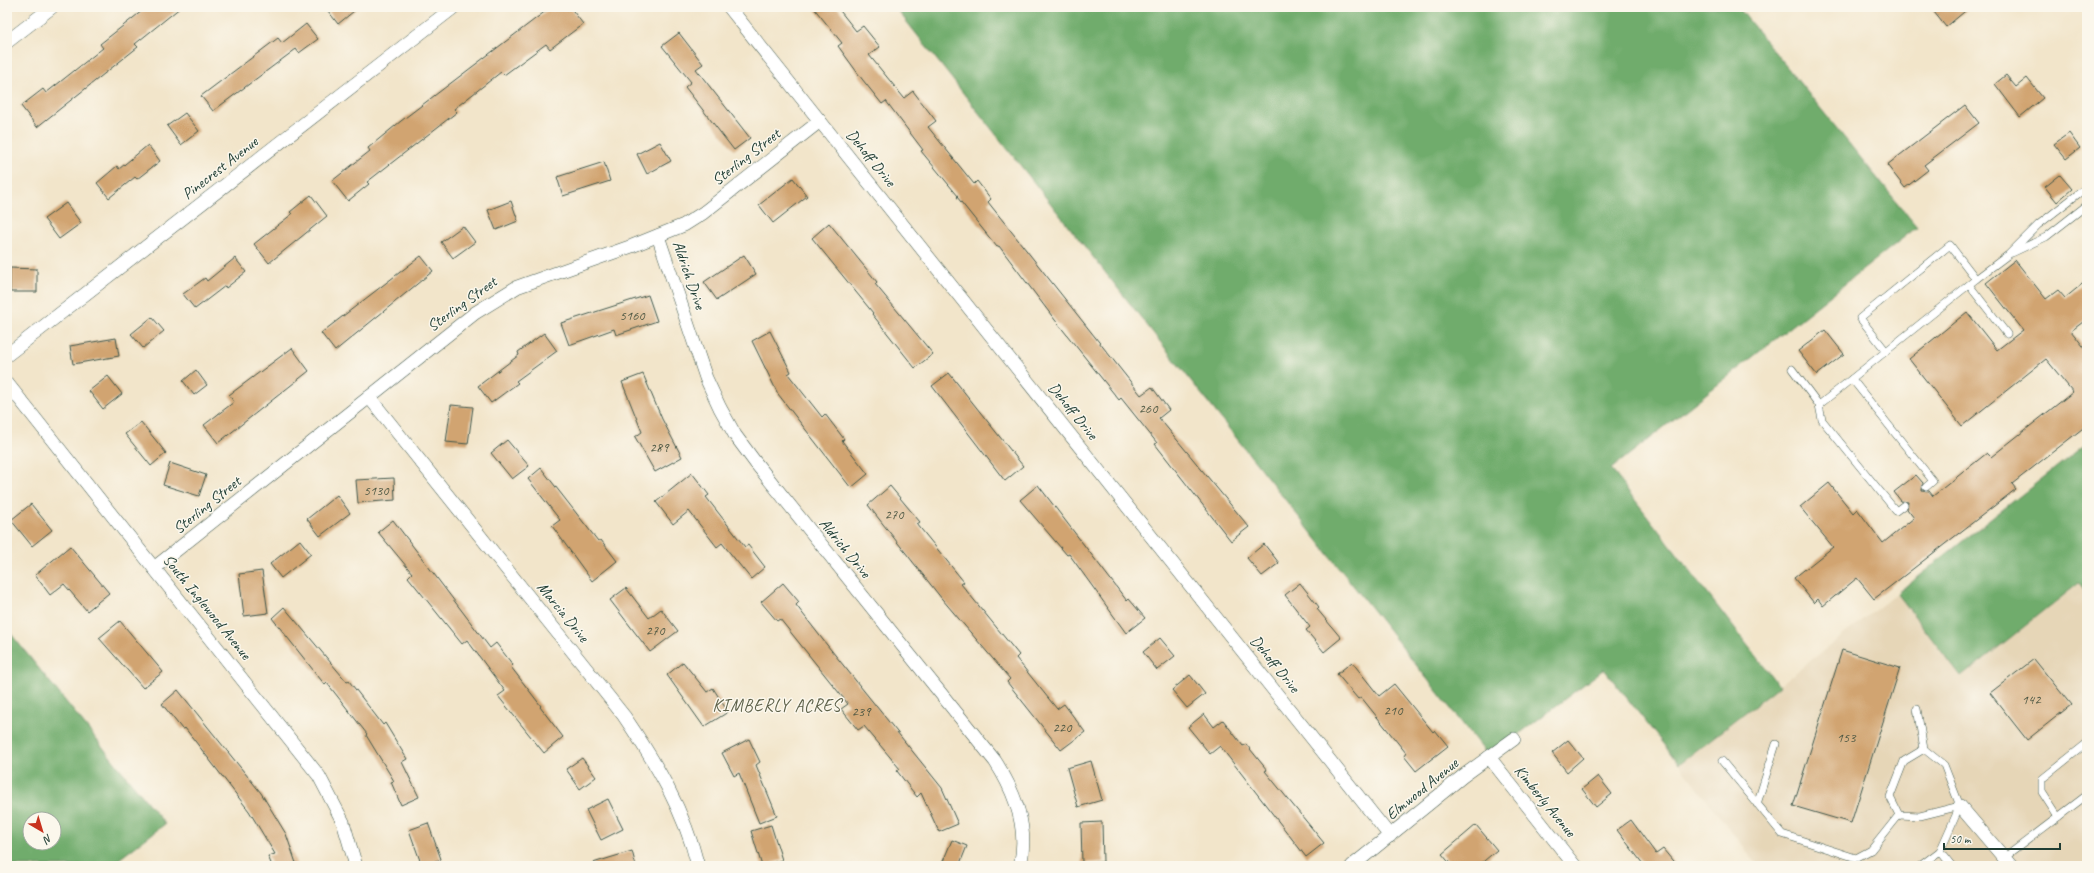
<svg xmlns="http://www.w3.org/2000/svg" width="2094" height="873" viewBox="0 0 2094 873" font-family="Caveat,sans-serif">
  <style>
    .built { fill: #e6d6b7 }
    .forest { fill: #70ac6c; stroke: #487450; fill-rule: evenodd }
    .building { fill: #d1a471 }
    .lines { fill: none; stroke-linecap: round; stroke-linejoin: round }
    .service-casing { stroke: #3f564a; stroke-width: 8 }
    .minor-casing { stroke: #3f564a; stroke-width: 14 }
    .service { stroke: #fff; stroke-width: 7 }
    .minor { stroke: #fff; stroke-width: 13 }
    .labels { text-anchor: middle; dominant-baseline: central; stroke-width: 3; stroke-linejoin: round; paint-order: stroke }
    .number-label { font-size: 14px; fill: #4c5743 }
    .street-label { font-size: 16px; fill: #1f3d34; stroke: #fbf7ec }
    .neighbourhood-label { font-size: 17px; letter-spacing: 1px; fill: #5d6149; stroke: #fbf7ec }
  </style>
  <rect width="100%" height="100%" fill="#fbf7ec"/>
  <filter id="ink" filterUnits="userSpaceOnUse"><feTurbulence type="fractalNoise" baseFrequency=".025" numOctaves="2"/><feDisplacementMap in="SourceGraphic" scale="8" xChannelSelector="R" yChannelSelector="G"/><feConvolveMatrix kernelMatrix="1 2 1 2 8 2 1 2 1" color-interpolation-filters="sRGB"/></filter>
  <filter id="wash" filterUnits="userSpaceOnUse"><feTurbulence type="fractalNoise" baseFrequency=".012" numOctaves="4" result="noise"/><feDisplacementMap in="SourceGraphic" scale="16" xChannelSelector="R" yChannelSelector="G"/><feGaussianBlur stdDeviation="0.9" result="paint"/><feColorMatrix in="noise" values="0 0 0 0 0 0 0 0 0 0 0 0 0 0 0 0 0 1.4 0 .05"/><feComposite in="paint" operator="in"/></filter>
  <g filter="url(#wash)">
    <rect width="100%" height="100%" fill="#f2e5ca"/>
    <polygon class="built" points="2079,583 2087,593 2087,866 1758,866 1679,764 1897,593 1961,677"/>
    <g class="forest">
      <polygon points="895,7 1738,7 1917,227 1611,469 1779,686 1679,764 1604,669 1489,757"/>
      <polygon points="2087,443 2087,593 2079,583 1961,677 1897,593"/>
      <path d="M 7,629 L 165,824 L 110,866 L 7,866 ZM 30,819 L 54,819 L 54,843 L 30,843 Z"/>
    </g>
    <g id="blocks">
      <g class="building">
        <polygon points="147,7 181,7 135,44 138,47 37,127 21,106 43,89 46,93 103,48 100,44"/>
        <polygon points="325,7 359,7 338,24"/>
        <polygon points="551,7 570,7 583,24 550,49 546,44 504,75 501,72 454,109 457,112 367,182 369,184 348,201 332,181 370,151 368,148 401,121"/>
        <polygon points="813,7 837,7 856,31 863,26 880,47 869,55 904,98 913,91 936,121 928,127 974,184 977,181 991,199 988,202 1141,395 1152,387 1169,410 1159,418 1249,527 1231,541 1155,444 1157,443 1121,398 1119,400 1055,320 999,246 997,247 957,197 958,196 921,151 923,150 886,101 882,104 862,79 838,46 842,43"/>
        <polygon points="1930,7 1970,7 1946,27"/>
        <polygon points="306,24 318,39 299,53 296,49 213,111 201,96 278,38 282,43"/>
        <polygon points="679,33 703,64 696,69 750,138 734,150 685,87 691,82 662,46"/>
        <polygon points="2006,75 2016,87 2027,78 2043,98 2020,117 1995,84"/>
        <polygon points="1965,105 1979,123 1924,165 1928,170 1905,188 1887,165"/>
        <polygon points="185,113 199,131 181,145 167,126"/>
        <polygon points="2069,133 2080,148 2066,159 2054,144"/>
        <polygon points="660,142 671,161 647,174 637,154"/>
        <polygon points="148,145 160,161 137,179 135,177 109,198 97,183 117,166 119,169"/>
        <polygon points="604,162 610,181 563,196 557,177"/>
        <polygon points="2060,175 2072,189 2057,202 2045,187"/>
        <polygon points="793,178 807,196 773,223 759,205"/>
        <polygon points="311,195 327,216 269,263 254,244 292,214 290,212"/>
        <polygon points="511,201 518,221 496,230 488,210"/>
        <polygon points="66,203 81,223 59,239 44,219"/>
        <polygon points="829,223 877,282 875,284 933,354 915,368 872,314 873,313 812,238"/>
        <polygon points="463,226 475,242 453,258 441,242"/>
        <polygon points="744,255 756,274 717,300 704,282"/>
        <polygon points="421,256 433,271 335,351 321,333"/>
        <polygon points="235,258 246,272 226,288 225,286 195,309 183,294 205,278 207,281"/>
        <polygon points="2015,260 2046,299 2058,290 2065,298 2087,280 2087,319 2071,331 2087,351 2087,425 2012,484 2016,489 1874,599 1857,578 1823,606 1818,599 1814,603 1794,578 1833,547 1800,507 1829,483 1853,513 1857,509 1883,543 1914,518 1907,509 1908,502 1901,501 1894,492 1916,475 1923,483 1922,490 1929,491 1933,496 1987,453 1991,457 2073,392 2046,359 1962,426 1909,359 1967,312 1997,350 2023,330 1986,283"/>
        <polygon points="10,268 37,269 37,292 10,292"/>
        <polygon points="648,295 657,321 616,335 614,329 569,345 561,323"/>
        <polygon points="152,317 164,331 143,348 131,334"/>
        <polygon points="1825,330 1844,354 1817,375 1798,351"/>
        <polygon points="770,331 791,372 788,374 822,417 825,414 844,439 842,441 868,474 851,488 778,394 752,341"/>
        <polygon points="544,333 557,351 516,381 518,383 491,403 478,386 519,355 518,352"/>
        <polygon points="116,338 119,356 73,364 70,346"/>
        <polygon points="292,348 309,371 218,443 204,425 234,402 229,395"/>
        <polygon points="196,370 207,385 194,395 183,381"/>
        <polygon points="949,373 1023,466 1005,481 932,386"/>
        <polygon points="643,374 662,419 682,457 655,472 635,437 642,432 622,382"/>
        <polygon points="108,376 122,394 103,409 89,391"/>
        <polygon points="451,405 473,407 468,444 446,442"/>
        <polygon points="141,422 166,453 151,466 125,434"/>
        <polygon points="507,440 529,466 512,479 491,453"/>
        <polygon points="170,463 206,475 199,496 163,485"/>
        <polygon points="541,468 598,541 601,540 617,561 592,581 552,526 560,520 528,479"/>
        <polygon points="692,473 709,495 706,497 745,547 748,545 765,567 751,579 722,543 717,547 689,511 673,524 656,502"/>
        <polygon points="394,478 395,500 358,503 356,480"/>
        <polygon points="1038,485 1127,601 1129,599 1145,618 1126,633 1069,554 1067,555 1020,500"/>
        <polygon points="890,486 920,522 917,524 964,582 961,584 1019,655 1016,658 1057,709 1064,704 1085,732 1061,750 1007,682 1010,679 942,599 868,505"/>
        <polygon points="337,495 350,513 320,536 307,519"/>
        <polygon points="31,504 52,530 32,546 11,520"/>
        <polygon points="393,520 490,648 496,643 513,665 511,667 541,706 540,707 563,737 544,753 498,696 505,691 467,640 462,644 408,577 412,573 378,532"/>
        <polygon points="300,540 311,554 281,578 270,564"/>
        <polygon points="1264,544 1279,563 1262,576 1247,558"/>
        <polygon points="70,546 109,593 87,611 64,584 50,595 35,575"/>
        <polygon points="262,571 268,613 244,616 239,574"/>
        <polygon points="783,583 799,602 796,605 823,640 942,788 958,824 939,832 921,793 917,797 897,771 900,769 864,726 858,730 841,709 848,704 780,619 777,621 761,602"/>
        <polygon points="1300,583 1319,607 1317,609 1341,638 1324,652 1306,630 1310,627 1285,595"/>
        <polygon points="626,588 649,618 661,609 678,631 650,652 610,600"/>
        <polygon points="284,607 347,682 349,681 383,725 385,723 407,759 402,762 419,797 401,805 391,782 394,781 366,735 367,734 327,683 325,685 272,618"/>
        <polygon points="120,621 163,672 143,688 99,638"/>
        <polygon points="1160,638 1175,656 1157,670 1143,652"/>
        <polygon points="1842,650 1900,668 1851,823 1793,806"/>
        <polygon points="2034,659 2071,705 2027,740 1990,693"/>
        <polygon points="683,662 707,692 713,688 728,712 704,727 667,675"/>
        <polygon points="1352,662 1379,696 1394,684 1433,732 1435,730 1448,746 1416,771 1404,756 1406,753 1361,697 1358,699 1337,674"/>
        <polygon points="1190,675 1205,694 1187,708 1172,690"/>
        <polygon points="178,690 261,793 286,834 297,866 272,866 268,856 275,854 249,811 185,728 182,729 162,704"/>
        <polygon points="1204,714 1214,727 1223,720 1243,746 1246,744 1267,770 1265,771 1324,843 1306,857 1220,746 1210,754 1188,727"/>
        <polygon points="749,739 760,762 756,765 777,816 759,823 739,773 734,776 722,753"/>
        <polygon points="1568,740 1583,758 1567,772 1552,753"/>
        <polygon points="582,758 596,777 580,789 566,769"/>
        <polygon points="1091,761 1102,800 1078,807 1067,768"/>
        <polygon points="1598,776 1612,794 1596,807 1582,789"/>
        <polygon points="608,799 623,829 601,840 586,810"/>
        <polygon points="1631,820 1656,854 1663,849 1677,866 1641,866 1643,864 1617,830"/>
        <polygon points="1102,822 1103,862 1082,863 1081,823"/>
        <polygon points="428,823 441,859 422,866 409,830"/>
        <polygon points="771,825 782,860 762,866 751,831"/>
        <polygon points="1476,825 1497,850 1478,866 1452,866 1442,854"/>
        <polygon points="952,840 967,846 959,866 941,866"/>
        <polygon points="632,851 636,866 593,866 593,863"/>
      </g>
    </g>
  </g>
  <g filter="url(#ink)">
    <use href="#blocks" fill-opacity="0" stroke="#3f564a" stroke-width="1"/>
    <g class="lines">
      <defs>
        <g id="service">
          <polyline points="2012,253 2046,237 2087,205"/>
          <polyline points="1969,285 2007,334"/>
          <polyline points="1886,351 1860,318 1950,245 1976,279"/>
          <polyline points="1792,369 1819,405"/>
          <polyline points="1852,379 1933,481 1926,487"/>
          <polyline points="1904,505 1896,511 1822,420 1819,405 1976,279 2008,255 2038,225 2087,187"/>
          <polyline points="1917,709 1924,749"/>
          <polyline points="1722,761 1782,834 1856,858 1871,850 1899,815"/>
          <polyline points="1757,804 1776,744"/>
          <polyline points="2058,817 2042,792 2042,779 2087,743"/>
          <polyline points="2004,858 2087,795"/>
          <polyline points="1920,866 1940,851"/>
          <polyline points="1952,866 1940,851 1960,806 1944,765 1924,749 1904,761 1890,797 1899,815 1920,816 1960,806"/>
        </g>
        <g id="minor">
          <polyline points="729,7 1390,836"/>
          <polyline points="7,42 52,7"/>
          <path d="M 658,236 L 706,378 L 720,408 L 735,435 L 755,462 L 995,761 C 1015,792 1029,829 1020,866"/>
          <polyline points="7,355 454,7"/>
          <polyline points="7,383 319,776 343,822 356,866"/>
          <path d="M 369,397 L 624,716 C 656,763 684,810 698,866"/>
          <polyline points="154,568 475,313 517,287 632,246 684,225 703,213 820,121"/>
          <polyline points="1489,757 1575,866"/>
          <polyline points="1960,806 2011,866"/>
          <polyline points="1352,866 1463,776 1514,739"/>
        </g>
      </defs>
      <use href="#service" class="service-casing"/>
      <use href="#minor" class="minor-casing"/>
      <use href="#service" class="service"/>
      <use href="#minor" class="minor"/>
    </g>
  </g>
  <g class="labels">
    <g class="number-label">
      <text x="632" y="315">5160</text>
      <text x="1148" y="408">260</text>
      <text x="659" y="447">289</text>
      <text x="376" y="490">5130</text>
      <text x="894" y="514">270</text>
      <text x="655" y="630">270</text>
      <text x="2031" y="699">142</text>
      <text x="1393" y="710">210</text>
      <text x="861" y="711">239</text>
      <text x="1062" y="727">220</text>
      <text x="1846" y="737">153</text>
    </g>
    <g class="street-label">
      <text transform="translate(746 157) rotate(-38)">Sterling Street</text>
      <text transform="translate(871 158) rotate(51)">Dehoff Drive</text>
      <text transform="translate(220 168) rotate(-38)">Pinecrest Avenue</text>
      <text transform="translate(689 275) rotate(71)">Aldrich Drive</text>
      <text transform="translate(462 304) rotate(-36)">Sterling Street</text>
      <text transform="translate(1073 411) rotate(51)">Dehoff Drive</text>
      <text transform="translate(207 505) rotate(-39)">Sterling Street</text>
      <text transform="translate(845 548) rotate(51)">Aldrich Drive</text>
      <text transform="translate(207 607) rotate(51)">South Inglewood Avenue</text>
      <text transform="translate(563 612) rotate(51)">Marcia Drive</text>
      <text transform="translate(1275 664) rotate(51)">Dehoff Drive</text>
      <text transform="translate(1422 789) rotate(-39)">Elmwood Avenue</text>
      <text transform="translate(1545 801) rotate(51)">Kimberly Avenue</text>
    </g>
    <g class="neighbourhood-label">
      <text x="777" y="705">KIMBERLY ACRES</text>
    </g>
  </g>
  <rect width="2094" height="873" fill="none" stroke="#fbf7ec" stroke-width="24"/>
  <g transform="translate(42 831) rotate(142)"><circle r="19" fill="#fbf7ec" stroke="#a3ada2"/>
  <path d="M0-3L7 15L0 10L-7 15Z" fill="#c8321e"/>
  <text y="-6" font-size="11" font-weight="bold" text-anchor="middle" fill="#1f3d34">N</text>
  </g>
  <path d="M1944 843v6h116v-6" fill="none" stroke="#1f3d34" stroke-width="2"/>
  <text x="1950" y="843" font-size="12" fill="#1f3d34" stroke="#fbf7ec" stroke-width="3" paint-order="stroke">50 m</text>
</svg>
